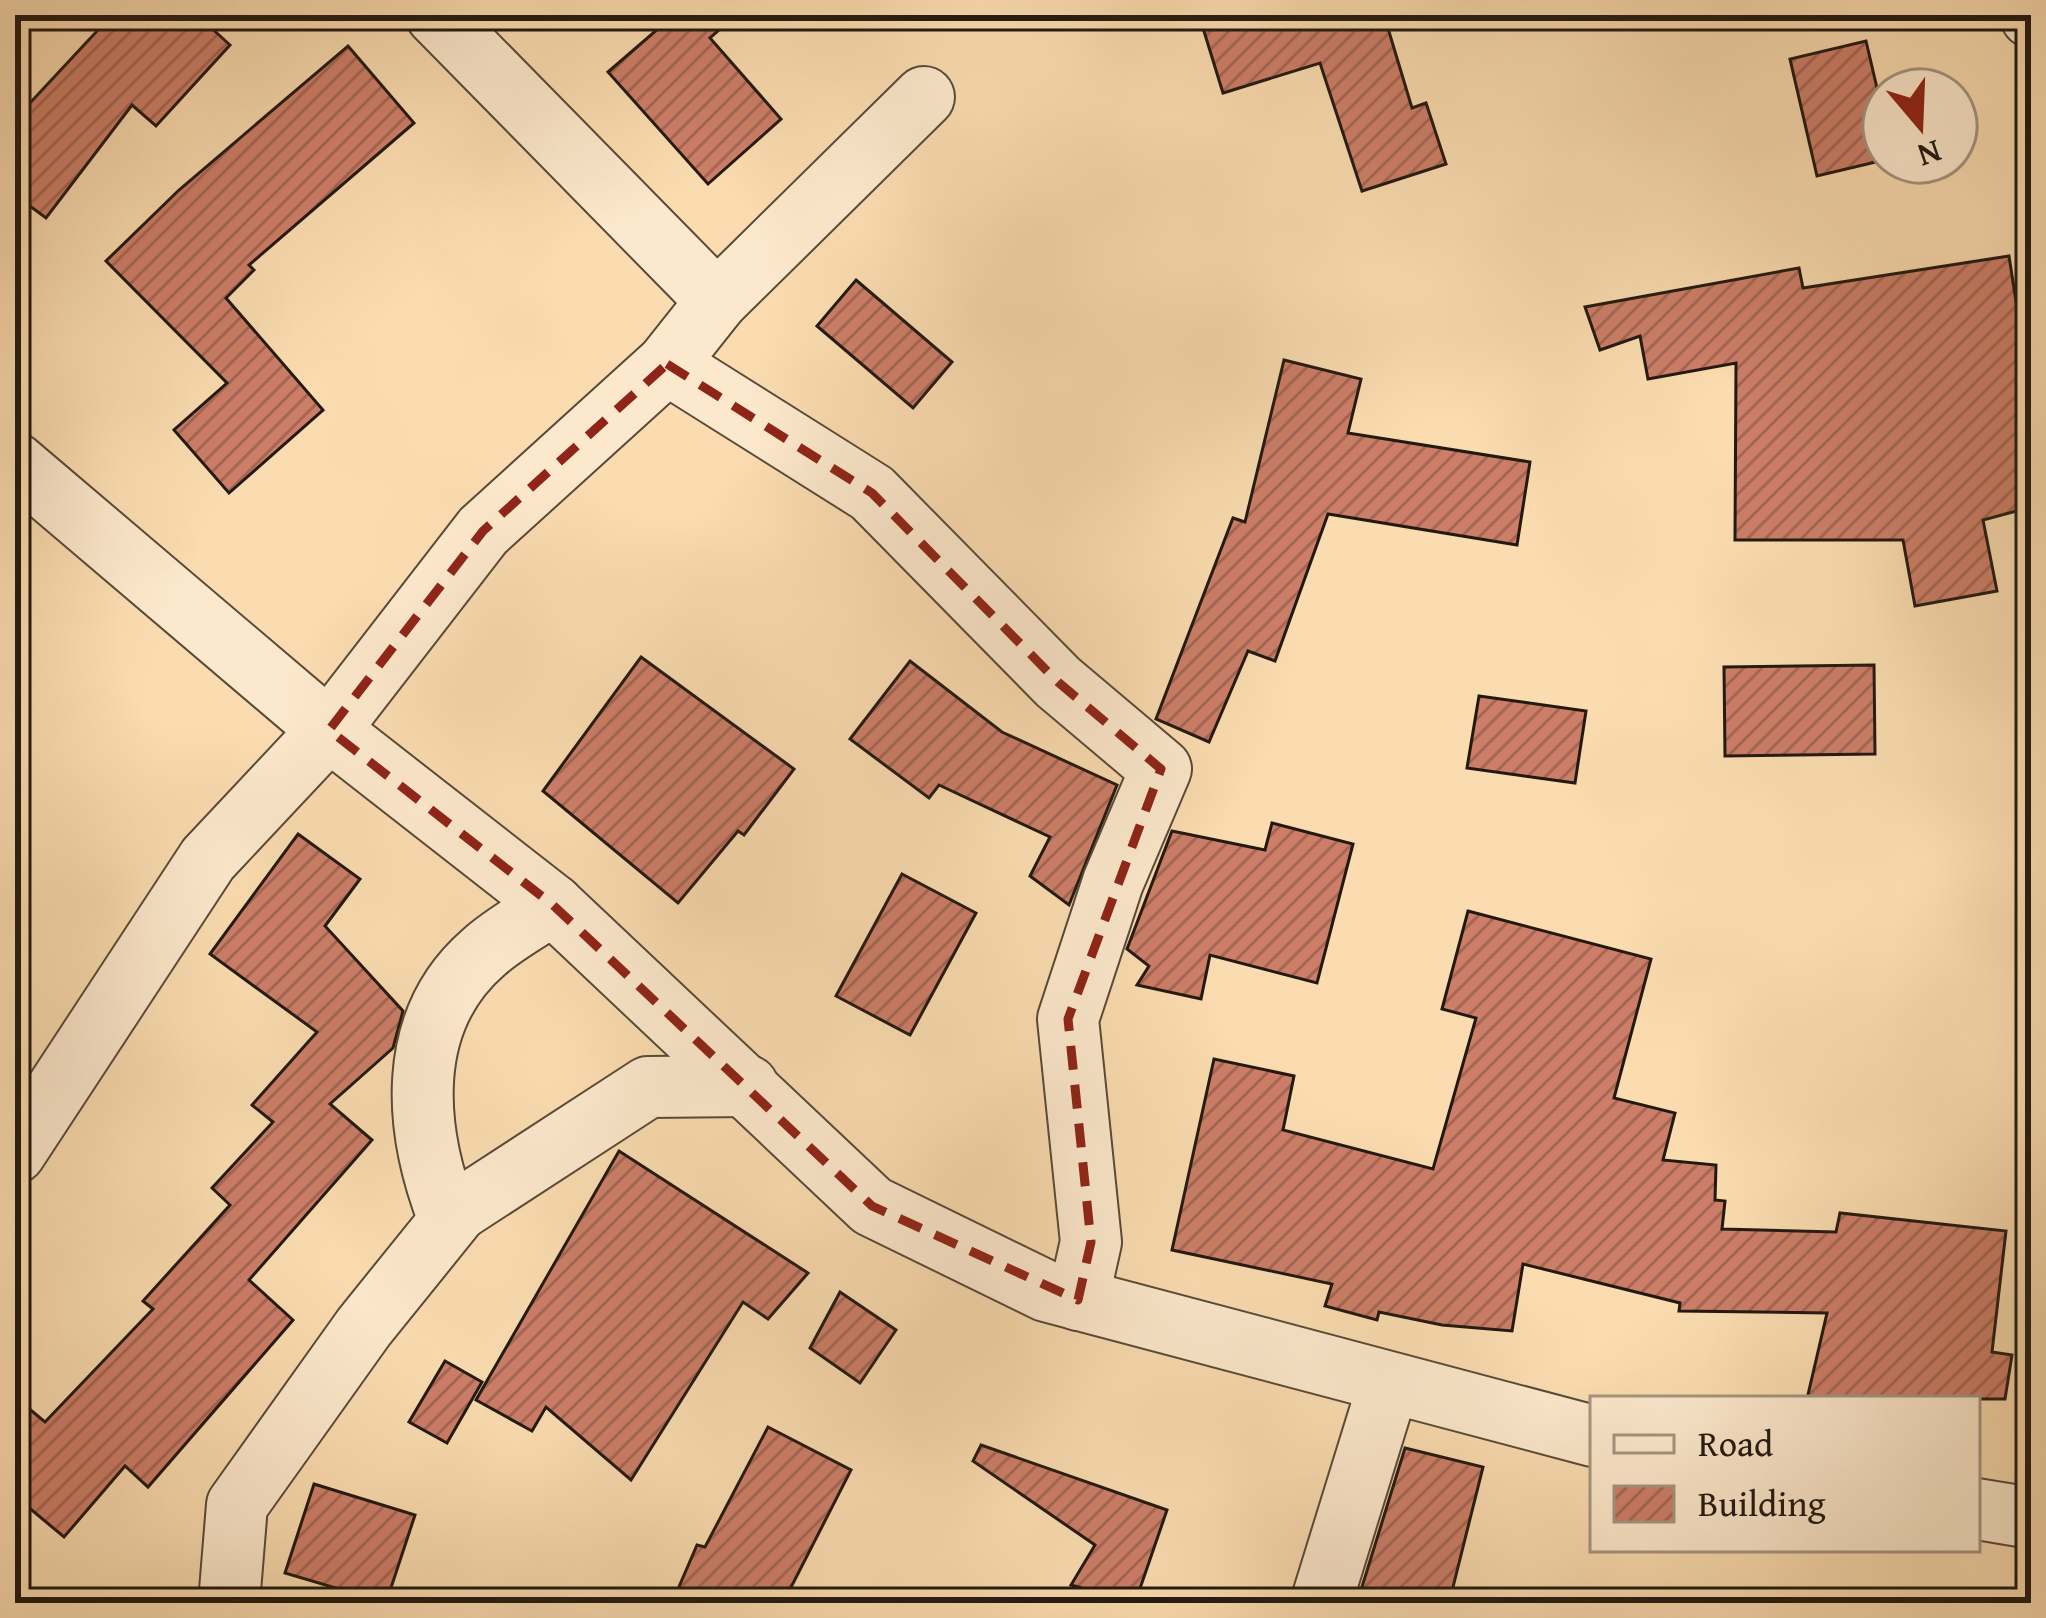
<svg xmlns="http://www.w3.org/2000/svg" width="2046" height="1618" viewBox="0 0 2046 1618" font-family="'Gentium Book Plus',serif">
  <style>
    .building { fill: url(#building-hatch); stroke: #221911; stroke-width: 3 }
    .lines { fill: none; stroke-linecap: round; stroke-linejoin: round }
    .minor-casing { stroke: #584a39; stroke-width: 64 }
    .minor { stroke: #fce8cc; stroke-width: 60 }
    .marked { fill: none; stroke: #8f2418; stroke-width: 9; stroke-dasharray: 24 15; stroke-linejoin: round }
  </style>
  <defs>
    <pattern id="building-hatch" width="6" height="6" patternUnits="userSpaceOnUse" patternTransform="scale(3)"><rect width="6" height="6" fill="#cc7e68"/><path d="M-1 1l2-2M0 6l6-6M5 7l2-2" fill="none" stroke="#a56654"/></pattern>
  </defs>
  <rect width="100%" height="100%" fill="#fadcb0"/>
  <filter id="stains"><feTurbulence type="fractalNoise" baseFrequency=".00167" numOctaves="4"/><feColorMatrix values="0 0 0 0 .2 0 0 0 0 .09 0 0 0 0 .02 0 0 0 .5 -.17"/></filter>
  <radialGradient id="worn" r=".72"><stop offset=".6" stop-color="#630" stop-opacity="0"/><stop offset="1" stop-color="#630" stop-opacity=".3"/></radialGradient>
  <g class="building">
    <polygon points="112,15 197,15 230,45 156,126 132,105 46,218 15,195 15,119"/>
    <polygon points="674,15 736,15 710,38 781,119 708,184 608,72"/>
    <polygon points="1199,15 1384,15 1412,108 1426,103 1446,164 1362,191 1320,63 1223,93"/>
    <polygon points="1866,41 1884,118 1884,160 1817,176 1790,59"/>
    <polygon points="348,46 414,123 249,265 254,270 226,298 323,410 229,493 174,430 227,383 106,261 179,190"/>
    <polygon points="2009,256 2031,399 2031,507 1983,520 1997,591 1915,606 1903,540 1735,540 1736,363 1648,379 1640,336 1600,350 1585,307 1799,268 1803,288"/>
    <polygon points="856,280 952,362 913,408 817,326"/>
    <polygon points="1284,360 1361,379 1348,433 1530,462 1517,545 1328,514 1275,661 1248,651 1209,742 1156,719 1233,518 1245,522"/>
    <polygon points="641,657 794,769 744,835 738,831 678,903 543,791"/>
    <polygon points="910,661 1002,732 1117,785 1069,905 1030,876 1050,837 939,785 929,798 850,739"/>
    <polygon points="1874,665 1875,754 1725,756 1724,667"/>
    <polygon points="1479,696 1586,711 1575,783 1467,768"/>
    <polygon points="1272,823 1353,844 1317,983 1210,955 1201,999 1137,985 1149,966 1127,949 1172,831 1265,850"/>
    <polygon points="298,834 360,879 325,926 403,1011 393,1048 330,1104 372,1140 249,1280 293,1320 148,1487 125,1466 64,1537 15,1496 15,1397 45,1422 153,1309 143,1301 230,1205 212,1188 273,1122 252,1105 317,1032 210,954"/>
    <polygon points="902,874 976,913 910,1035 836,996"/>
    <polygon points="1468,911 1651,959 1614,1098 1675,1113 1663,1160 1716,1165 1715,1200 1725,1201 1722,1229 1836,1232 1840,1213 2006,1231 1992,1352 2012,1355 2005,1399 1807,1399 1827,1313 1679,1311 1680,1303 1523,1264 1512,1331 1442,1325 1379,1312 1377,1320 1325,1306 1332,1284 1172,1250 1214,1059 1294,1076 1283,1130 1433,1169 1476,1018 1442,1009"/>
    <polygon points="619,1151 808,1273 768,1319 743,1302 631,1480 546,1407 532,1431 476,1400"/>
    <polygon points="840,1292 896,1330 860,1383 810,1348"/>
    <polygon points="445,1361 482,1382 447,1443 409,1422"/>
    <polygon points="768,1427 851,1470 783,1603 672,1603 697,1545 705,1547"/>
    <polygon points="981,1445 1167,1510 1135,1603 1071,1585 1095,1545 973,1461"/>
    <polygon points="1405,1448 1483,1467 1449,1603 1357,1603"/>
    <polygon points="314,1484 415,1515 386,1603 285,1573"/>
  </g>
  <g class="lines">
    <defs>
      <g id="minor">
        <polyline points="436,15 717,301"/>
        <polyline points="2030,15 2031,17"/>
        <polyline points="667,364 872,493 1058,682 1161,769 1113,882 1068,1019 1091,1242 1078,1300"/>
        <polyline points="15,463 329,730 553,905 872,1206 1046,1291 1593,1436"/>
        <path d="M 553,905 C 530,920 504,934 484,952 C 404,1021 414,1129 448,1217 L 648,1087 L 748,1086"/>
        <polyline points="15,1153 208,859 329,730 483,531 667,364 717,301 924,97"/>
        <polyline points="1977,1509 2031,1518"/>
        <polyline points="229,1603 237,1505 364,1327 464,1203"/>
        <polyline points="1321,1603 1389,1383"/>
      </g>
    </defs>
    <use href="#minor" class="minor-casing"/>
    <use href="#minor" class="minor"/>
  </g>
  <path class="marked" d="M 667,364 L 872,493 L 1058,682 L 1161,769 L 1068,1019 L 1091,1242 L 1078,1300 L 872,1206 L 553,905 L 329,730 L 483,531 Z"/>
  <rect width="2046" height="1618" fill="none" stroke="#fadcb0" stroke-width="60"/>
  <rect x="18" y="18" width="2010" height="1582" fill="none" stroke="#221911" stroke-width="6"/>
  <rect x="30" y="30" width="1986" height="1558" fill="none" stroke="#221911" stroke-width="3"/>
  <rect x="1590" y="1396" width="390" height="156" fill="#fce8cc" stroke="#a59581" stroke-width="3"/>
  <rect x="1614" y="1435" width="60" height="18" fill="#fce8cc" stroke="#a59581" stroke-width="3"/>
  <text x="1698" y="1456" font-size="36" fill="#221911">Road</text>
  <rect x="1614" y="1486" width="60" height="36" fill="url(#building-hatch)" stroke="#a59581" stroke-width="3"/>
  <text x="1698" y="1516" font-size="36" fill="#221911">Building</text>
  <g transform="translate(1920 126) rotate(161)"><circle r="57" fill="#fce8cc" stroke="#a59581" stroke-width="3"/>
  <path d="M0-9L21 45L0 30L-21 45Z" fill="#8f2418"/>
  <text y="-18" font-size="33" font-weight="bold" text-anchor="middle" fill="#221911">N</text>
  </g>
  <rect width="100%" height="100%" filter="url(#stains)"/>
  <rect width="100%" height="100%" fill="url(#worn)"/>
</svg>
